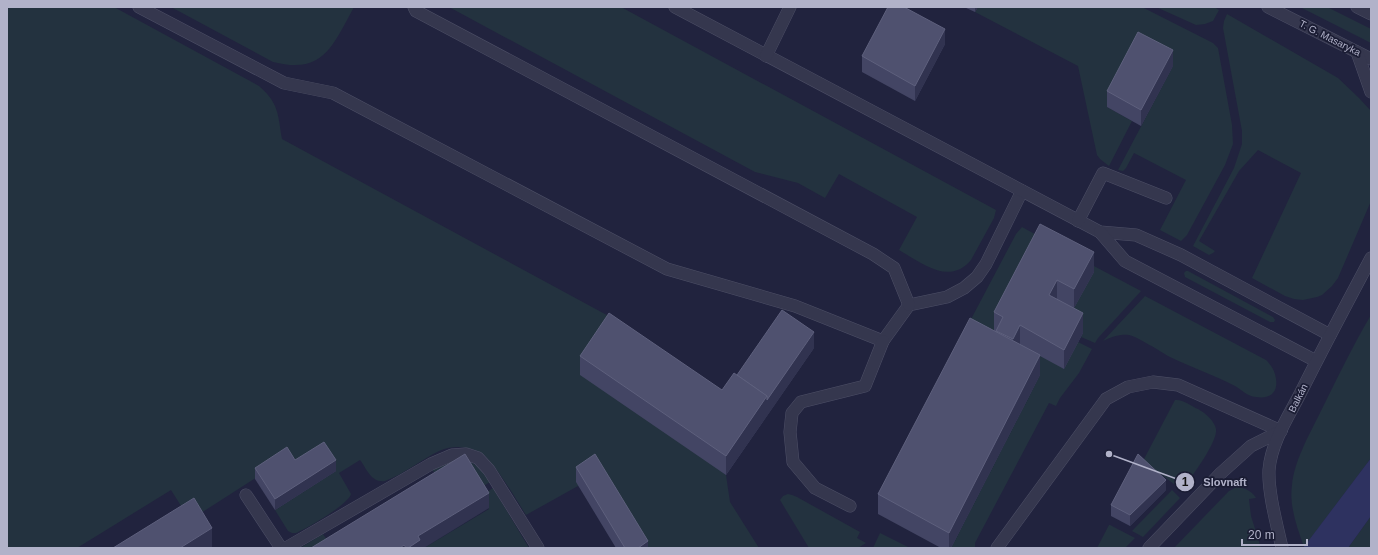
<svg xmlns="http://www.w3.org/2000/svg" width="1378" height="555" viewBox="0 0 1378 555" font-family="Arial,sans-serif">
  <style>
    .green { fill: #23323f }
    .water { fill: #2e3260 }
    .lines { fill: none; stroke-linecap: round; stroke-linejoin: round }
    .minor-casing { stroke: #4d4f66; stroke-width: 13 }
    .minor { stroke: #35374e; stroke-width: 12 }
    .wall { fill: #434564 }
    .shaded-wall { fill: #313350 }
    .building { fill: #4f516f; stroke: #5e607d }
    .labels { text-anchor: middle; dominant-baseline: central; stroke-width: 3.5; stroke-linejoin: round; paint-order: stroke }
    .street-label { font-size: 10px; fill: #b1b2c9; stroke: #1a1c33 }
    .leader { fill: none; stroke: #b1b2c9; stroke-width: 1.5 }
    .callout-dot { fill: #b1b2c9; stroke: #1a1c33; stroke-width: 1.5 }
    .mark-label { font-size: 12px; text-anchor: middle; font-weight: bold; fill: #111 }
    .callout-label { font-size: 11px; text-anchor: middle; font-weight: bold; fill: #b1b2c9; stroke: #1a1c33; stroke-width: 3.5; stroke-linejoin: round; paint-order: stroke }
  </style>
  <rect width="100%" height="100%" fill="#21233e"/>
  <g class="green">
    <path d="M 7,7 L 114,7 L 259,86 C 279,103 278,115 282,139 L 616,320 L 726,475 L 730,502 L 759,548 L 643,548 L 578,486 L 526,515 C 517,501 494,461 481,453 C 468,446 452,445 439,451 C 421,460 404,474 385,481 C 371,483 367,469 360,460 L 339,473 L 351,494 C 349,504 306,529 296,533 L 292,533 L 288,531 L 275,510 L 336,471 L 295,471 L 287,458 L 190,520 L 171,490 L 77,548 L 7,548 Z"/>
    <path d="M 171,7 L 354,7 C 333,45 324,75 273,62 Z"/>
    <path d="M 449,7 L 621,7 L 996,210 L 994,218 L 971,260 C 949,286 922,263 899,250 L 917,217 L 839,174 L 825,198 L 798,183 L 755,172 Z"/>
    <polygon points="978,7 1142,7 1213,43 1218,48 1232,125 1233,144 1225,165 1187,235 1181,241 1160,230 1186,180 1134,153 1126,168 1123,171 1118,170 1173,66 1107,107 1132,121 1109,166 1100,159 1097,155 1078,66 975,12"/>
    <polygon points="1156,7 1214,7 1219,10 1213,21 1205,24 1196,25"/>
    <polygon points="1300,7 1327,7 1371,29 1371,43"/>
    <polygon points="1227,14 1338,78 1359,98 1371,111 1371,201 1338,278 1332,286 1322,295 1317,297 1303,300 1294,299 1285,296 1252,278 1301,173 1258,150 1239,171 1199,241 1215,251 1213,253 1209,255 1193,246 1234,168 1242,144 1242,131 1223,28 1224,21"/>
    <polygon points="1022,227 1060,248 994,331 969,323 1016,234"/>
    <polygon points="1075,256 1141,291 1098,338 1095,343 1081,337 1083,333 1049,314 1057,299 1074,308"/>
    <polygon points="1186,271 1188,271 1273,317 1275,320 1274,322 1270,322 1185,277 1184,273"/>
    <path d="M 1145,296 L 1266,360 C 1272,366 1275,371 1276,379 C 1278,393 1270,399 1256,397 C 1247,396 1242,390 1235,386 C 1214,375 1191,367 1170,357 C 1161,352 1138,337 1129,335 C 1120,334 1111,337 1103,341 Z"/>
    <path d="M 1371,315 L 1371,458 L 1304,547 C 1297,527 1289,506 1292,485 C 1294,462 1309,435 1319,415 C 1336,381 1352,347 1371,315 Z"/>
    <polygon points="1078,342 1092,349 1079,373 1060,398 1056,406 1049,403 975,543 975,548 951,548 1040,375 1012,360 1020,345"/>
    <path d="M 1175,400 C 1183,399 1191,406 1198,409 C 1205,413 1214,420 1216,429 C 1218,442 1190,479 1182,490 L 1143,461 Z"/>
    <path d="M 466,460 C 479,465 482,471 490,482 L 477,490 L 441,484 L 432,469 L 446,462 Z"/>
    <path d="M 1237,487 C 1245,488 1252,491 1256,498 L 1249,499 L 1251,516 L 1261,548 L 1174,548 L 1229,491 Z"/>
    <polygon points="493,488 529,548 424,548 489,509 481,496"/>
    <polygon points="1172,490 1180,498 1143,537 1132,531"/>
    <polygon points="788,494 792,495 797,497 860,532 857,538 866,543 858,548 809,548 780,500 783,496"/>
    <polygon points="1371,516 1371,548 1348,548"/>
    <polygon points="1109,525 1110,525 1135,538 1125,548 1097,548"/>
    <polygon points="880,533 910,548 873,548"/>
    <polygon points="323,534 332,548 300,548"/>
  </g>
  <polygon class="water" points="1371,458 1371,516 1348,548 1303,548"/>
  <g class="lines">
    <defs>
      <g id="minor">
        <polyline points="139,7 284,83 333,93 667,269 795,306 883,341 909,305 947,297 964,288 977,277 986,264 1022,191"/>
        <polyline points="414,7 416,11 873,254 894,268 909,305"/>
        <polyline points="675,7 1100,232 1136,235 1181,255 1330,335"/>
        <polyline points="1268,7 1371,59"/>
        <polyline points="1357,7 1371,14"/>
        <polyline points="1357,52 1371,92"/>
        <polyline points="766,56 790,7"/>
        <polyline points="1078,221 1103,173 1166,198"/>
        <polyline points="1100,232 1125,261 1316,361"/>
        <polyline points="246,495 281,548"/>
        <polyline points="850,506 815,488 793,462 790,432 792,413 801,402 865,386 883,341"/>
        <polyline points="286,548 431,464 452,455 466,454 478,458 489,470 538,548"/>
        <polyline points="997,548 1106,399 1128,387 1153,382 1178,385 1281,431"/>
        <polyline points="1149,548 1221,473 1251,446 1281,431"/>
        <path d="M 1282,548 C 1277,525 1268,493 1269,470 C 1271,443 1288,417 1300,394 C 1323,348 1347,303 1371,258"/>
      </g>
    </defs>
    <use href="#minor" class="minor-casing"/>
    <use href="#minor" class="minor"/>
  </g>
  <g class="wall">
    <polygon points="964,7 978,7 975,12"/>
    <polygon points="945,44 915,101 862,72 862,56"/>
    <polygon points="1173,66 1141,126 1107,107 1107,91"/>
    <polygon points="1040,224 1094,272 1074,308 1083,333 1064,369 1040,356 1040,375 951,548 941,548 878,514 878,494 994,331 994,312"/>
    <polygon points="814,348 726,475 580,375 580,356 722,390 737,375"/>
    <polygon points="295,460 336,471 275,510 255,479 255,468"/>
    <polygon points="576,467 648,548 616,548 576,482"/>
    <polygon points="1166,490 1130,526 1111,516 1111,505"/>
  </g>
  <g class="shaded-wall">
    <polygon points="975,7 978,7 975,12"/>
    <polygon points="945,29 945,44 915,101 915,86"/>
    <polygon points="1173,50 1173,66 1141,126 1141,110"/>
    <polygon points="1094,252 1094,272 1074,308 1074,289"/>
    <polygon points="1057,280 1057,299 1049,295"/>
    <polygon points="1083,313 1083,333 1064,369 1064,350"/>
    <polygon points="1020,325 1020,345 1013,359 1013,339"/>
    <polygon points="814,332 814,348 767,416 767,400"/>
    <polygon points="1040,355 1040,375 951,548 949,548 949,533"/>
    <polygon points="767,396 767,416 726,475 726,456"/>
    <polygon points="336,460 336,471 275,510 275,499"/>
    <polygon points="1166,480 1166,490 1130,526 1130,515"/>
    <polygon points="489,493 489,508 424,548 408,548 418,536"/>
    <polygon points="212,528 212,548 180,548"/>
    <polygon points="648,541 648,548 638,548"/>
    <polygon points="404,545 404,548 400,548"/>
  </g>
  <g class="building">
    <polygon points="888,7 904,7 945,29 915,86 862,56"/>
    <polygon points="1138,32 1173,50 1141,110 1107,91"/>
    <polygon points="1040,224 1094,252 1074,289 1057,280 1049,295 1083,313 1064,350 1020,325 1013,339 996,331 1003,317 994,312"/>
    <polygon points="782,310 814,332 767,400 767,396 737,375"/>
    <polygon points="609,313 722,390 734,373 767,396 726,456 580,356"/>
    <polygon points="970,318 1040,355 949,533 878,494"/>
    <polygon points="324,442 336,460 275,499 255,468 287,447 295,460"/>
    <polygon points="465,454 489,493 418,536 420,540 408,548 406,548 404,545 400,548 311,548"/>
    <polygon points="595,454 648,541 638,548 625,548 576,467"/>
    <polygon points="1138,454 1166,480 1130,515 1111,505"/>
    <polygon points="194,498 212,528 180,548 113,548"/>
  </g>
  <g class="labels">
    <g class="street-label">
      <text transform="translate(1330 38) rotate(27)">T. G. Masaryka</text>
      <text transform="translate(1298 398) rotate(-63)">Balkán</text>
    </g>
  </g>
  <path class="leader" d="M1109 454L1185 482"/>
  <g class="callout-dot">
    <circle cx="1109" cy="454" r="4"/>
    <circle cx="1185" cy="482" r="10"/>
  </g>
  <g class="mark-label">
    <text x="1185" y="486">1</text>
  </g>
  <g class="callout-label">
    <text x="1225" y="486">Slovnaft</text>
  </g>
  <rect width="1378" height="555" fill="none" stroke="#b1b2c9" stroke-width="16"/>
  <path d="M1242 539v6h65v-6" fill="none" stroke="#b1b2c9" stroke-width="2"/>
  <text x="1248" y="539" font-size="12" fill="#b1b2c9" stroke="#1a1c33" stroke-width="3" paint-order="stroke">20 m</text>
</svg>
